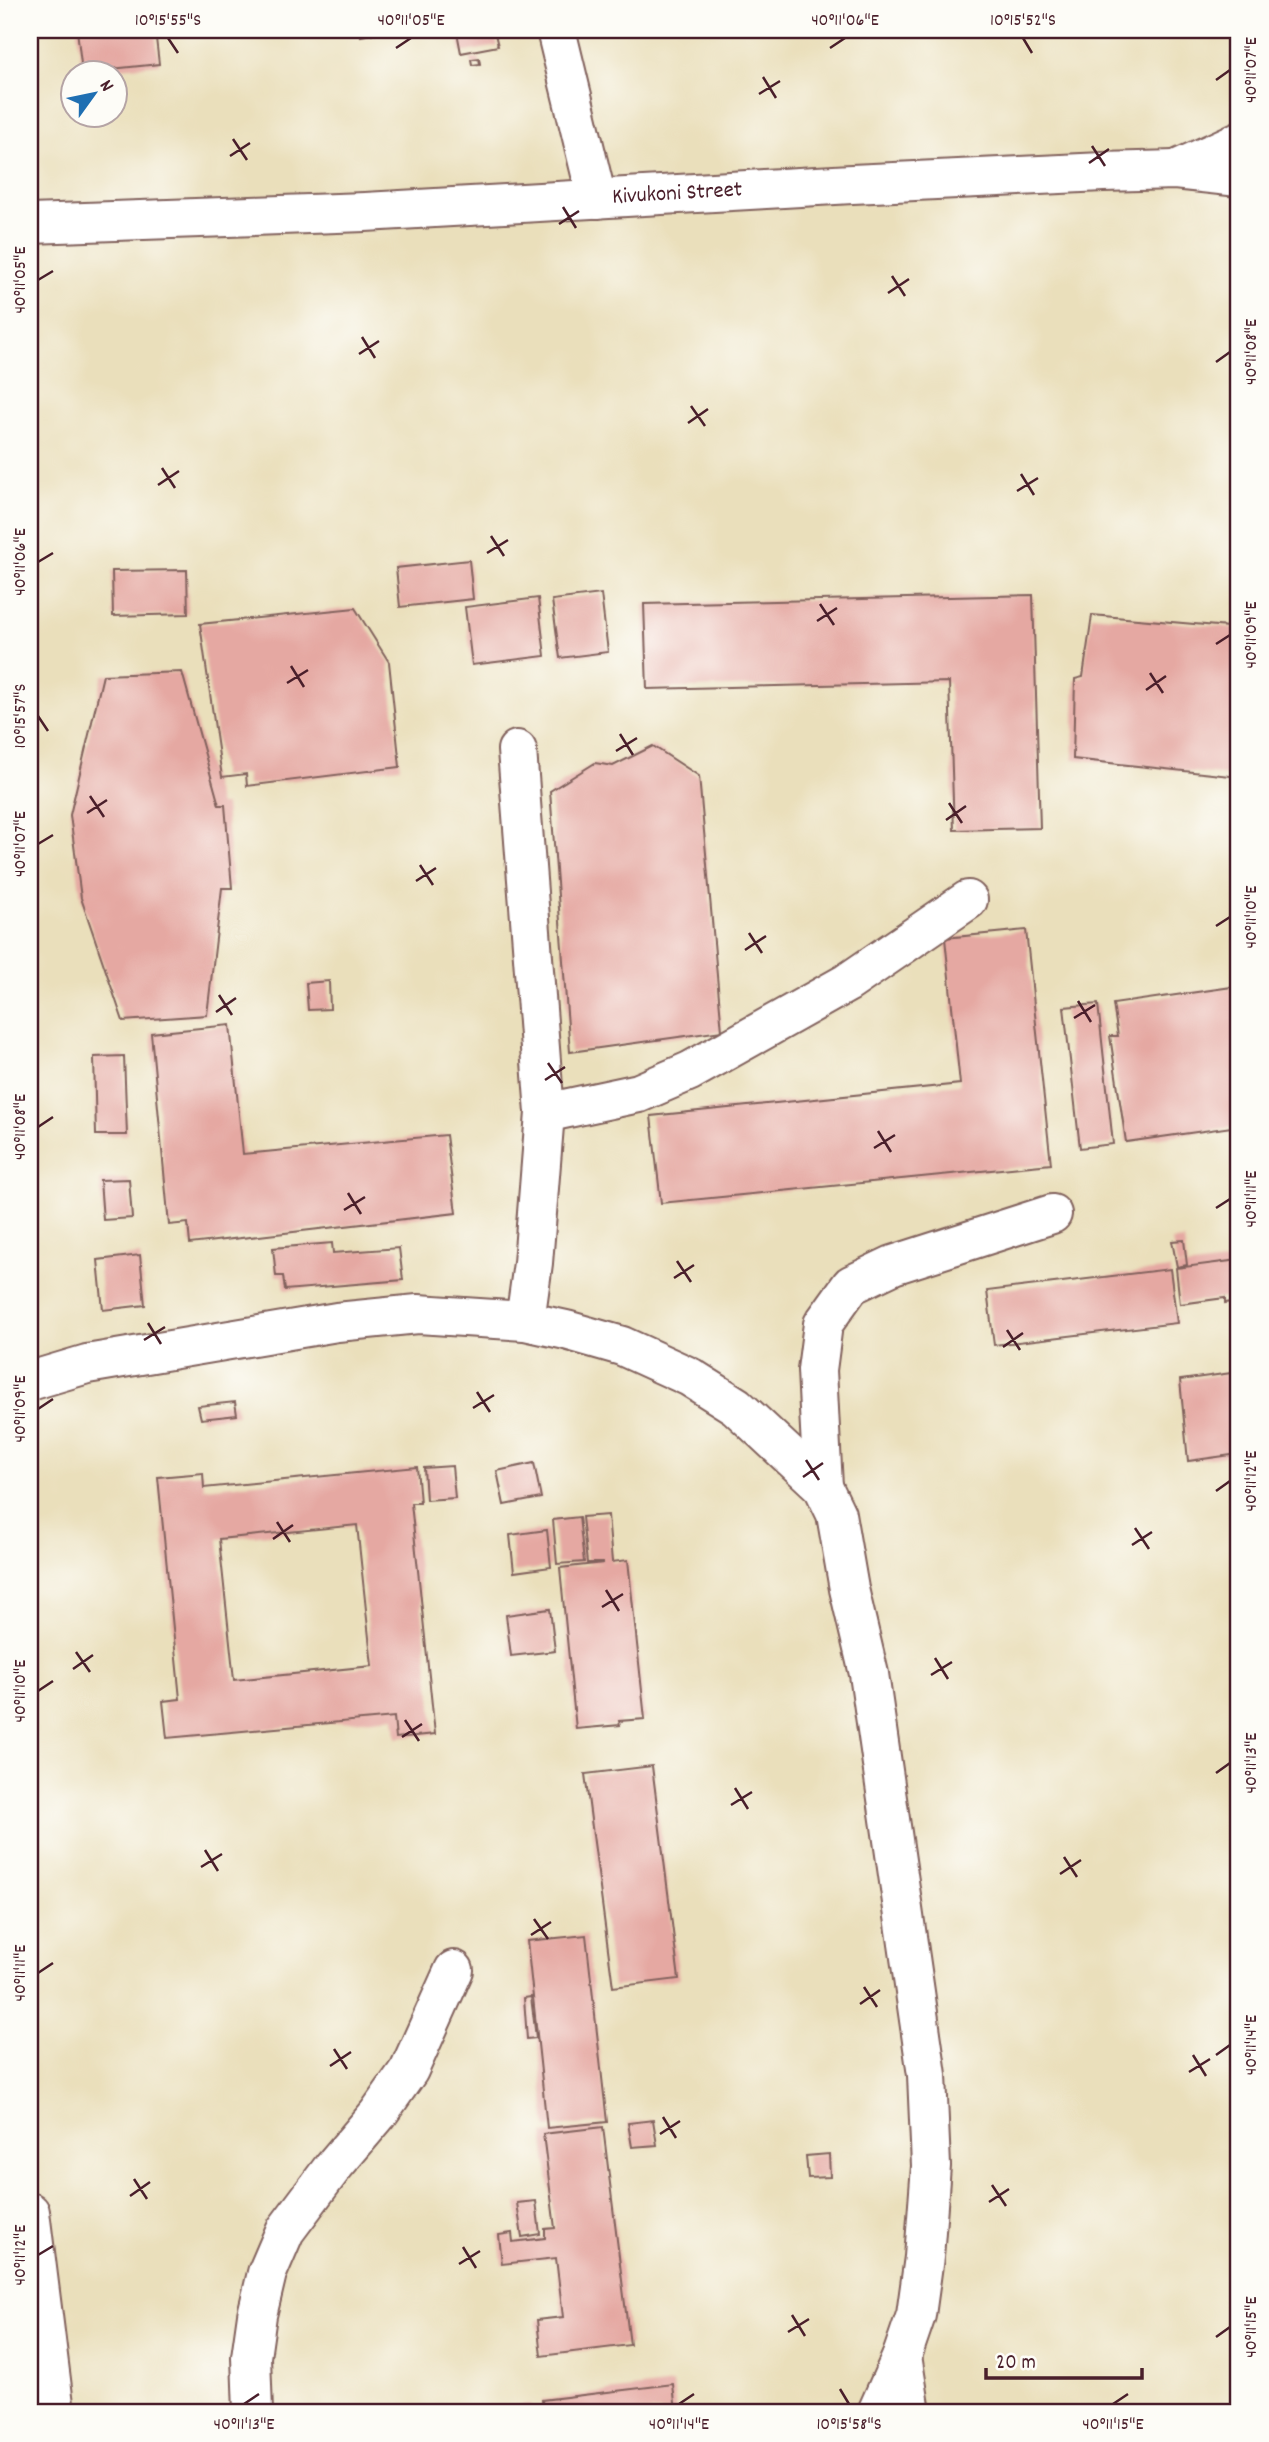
<svg xmlns="http://www.w3.org/2000/svg" width="1269" height="2442" viewBox="0 0 1269 2442" font-family="Dekko,sans-serif">
  <style>
    .building { fill: #e5a8a2; fill-rule: evenodd }
    .lines { fill: none; stroke-linecap: round; stroke-linejoin: round }
    .minor-casing { stroke: #82625d; stroke-width: 42 }
    .minor { stroke: #fff; stroke-width: 38 }
    .ticks { fill: none; stroke: #4a1f2b; stroke-width: 2.5 }
    .labels { text-anchor: middle; dominant-baseline: central; stroke-width: 5; stroke-linejoin: round; paint-order: stroke }
    .street-label { font-size: 23px; fill: #4a1f2b; stroke: #fdfcf7 }
    .neatline { fill: none; stroke: #4a1f2b; stroke-width: 2.5 }
    .ticks-label { font-size: 18px; text-anchor: middle; fill: #4a1f2b }
  </style>
  <rect width="100%" height="100%" fill="#fdfcf7"/>
  <filter id="ink" filterUnits="userSpaceOnUse"><feTurbulence type="fractalNoise" baseFrequency=".0143" numOctaves="2"/><feDisplacementMap in="SourceGraphic" scale="14" xChannelSelector="R" yChannelSelector="G"/><feConvolveMatrix kernelMatrix="1 2 1 2 8 2 1 2 1" color-interpolation-filters="sRGB"/></filter>
  <filter id="wash" filterUnits="userSpaceOnUse"><feTurbulence type="fractalNoise" baseFrequency=".00686" numOctaves="4" result="noise"/><feDisplacementMap in="SourceGraphic" scale="28" xChannelSelector="R" yChannelSelector="G"/><feGaussianBlur stdDeviation="1.57" result="paint"/><feColorMatrix in="noise" values="0 0 0 0 0 0 0 0 0 0 0 0 0 0 0 0 0 1.4 0 .05"/><feComposite in="paint" operator="in"/></filter>
  <g filter="url(#wash)">
    <rect width="100%" height="100%" fill="#eadfbb"/>
    <g id="blocks">
      <g class="building">
        <polygon points="77,30 155,30 159,64 82,72"/>
        <polygon points="360,30 387,30 387,31 361,36"/>
        <polygon points="466,30 494,30 498,46 461,53 457,32"/>
        <polygon points="479,58 480,64 472,65 471,59"/>
        <polygon points="469,560 473,599 400,607 396,568"/>
        <polygon points="187,570 188,614 113,616 112,571"/>
        <polygon points="601,594 608,652 560,658 552,600"/>
        <polygon points="1033,595 1040,828 954,830 949,682 647,689 644,604"/>
        <polygon points="538,598 545,656 472,665 465,607"/>
        <polygon points="355,608 389,662 400,767 247,786 246,774 222,777 200,624"/>
        <polygon points="1092,615 1239,628 1239,777 1073,759 1075,679 1083,677"/>
        <polygon points="182,672 219,805 225,805 232,888 222,888 207,1015 123,1021 81,898 70,815 103,675"/>
        <polygon points="653,746 699,776 722,1031 570,1052 550,791 595,763 613,766"/>
        <polygon points="1026,930 1051,1164 661,1203 651,1116 960,1084 945,938"/>
        <polygon points="329,981 330,1009 308,1010 306,983"/>
        <polygon points="1239,986 1239,1126 1126,1142 1110,1036 1118,1036 1113,1004"/>
        <polygon points="1098,1004 1113,1144 1080,1148 1064,1007"/>
        <polygon points="230,1025 243,1154 446,1135 456,1213 190,1244 188,1223 169,1225 151,1033"/>
        <polygon points="124,1056 127,1135 96,1135 94,1057"/>
        <polygon points="129,1179 132,1218 103,1220 100,1180"/>
        <polygon points="1184,1240 1187,1265 1177,1267 1172,1241"/>
        <polygon points="332,1243 333,1253 399,1248 403,1280 285,1290 283,1276 276,1276 273,1248"/>
        <polygon points="140,1255 145,1305 103,1310 98,1260"/>
        <polygon points="1239,1260 1239,1301 1225,1303 1225,1298 1180,1304 1176,1268"/>
        <polygon points="1170,1269 1177,1323 994,1345 987,1291"/>
        <polygon points="1239,1372 1239,1454 1188,1461 1180,1380"/>
        <polygon points="235,1402 237,1415 201,1419 198,1406"/>
        <polygon points="534,1463 541,1498 504,1505 497,1471"/>
        <polygon points="452,1466 455,1498 426,1500 424,1468"/>
        <path d="M 417,1467 L 420,1503 L 411,1503 L 435,1734 L 396,1738 L 394,1717 L 167,1738 L 163,1701 L 180,1699 L 158,1477 L 203,1473 L 204,1488 ZM 357,1525 L 372,1666 L 234,1680 L 219,1539 Z"/>
        <polygon points="608,1515 612,1562 628,1560 645,1719 619,1721 620,1725 576,1729 560,1568 604,1563 587,1563 582,1517"/>
        <polygon points="579,1517 584,1562 557,1564 553,1520"/>
        <polygon points="547,1530 551,1567 514,1572 510,1535"/>
        <polygon points="550,1609 555,1651 511,1656 506,1615"/>
        <polygon points="652,1766 679,1979 613,1987 585,1774"/>
        <polygon points="586,1935 607,2122 547,2128 527,1941"/>
        <polygon points="531,1997 536,2038 527,2039 524,1998"/>
        <polygon points="653,2120 657,2145 632,2147 628,2123"/>
        <polygon points="603,2127 630,2345 541,2356 537,2320 563,2317 556,2258 502,2264 499,2235 512,2233 513,2242 545,2238 545,2229 555,2228 543,2134"/>
        <polygon points="829,2154 830,2177 808,2178 806,2156"/>
        <polygon points="536,2201 540,2234 522,2237 517,2203"/>
        <polygon points="673,2384 676,2412 543,2412 542,2400"/>
        <polygon points="530,2404 531,2412 477,2412 477,2410"/>
      </g>
    </g>
  </g>
  <g filter="url(#ink)">
    <use href="#blocks" fill-opacity="0" stroke="#82625d" stroke-width="2"/>
    <g class="lines">
      <defs>
        <g id="minor">
          <polyline points="556,30 597,199"/>
          <polyline points="1178,169 1239,141"/>
          <path id="s1" d="M 30,224 L 365,212 L 852,184 L 1103,172 L 1175,170 L 1239,177"/>
          <polyline points="517,750 545,1113 533,1263 525,1321"/>
          <polyline points="545,1113 639,1093 690,1071 847,983 968,900"/>
          <polyline points="30,1381 87,1364 337,1322 418,1314 525,1321 566,1330 622,1346 690,1377 736,1406 823,1487 836,1514 849,1589 869,1674 927,2075 931,2166 924,2257 916,2315 902,2356 877,2412"/>
          <polyline points="823,1487 817,1370 823,1324 851,1285 893,1265 1052,1214"/>
          <polyline points="30,2212 55,2412"/>
          <polyline points="902,2356 911,2412"/>
          <polyline points="253,2412 251,2357 257,2315 267,2273 285,2231 333,2167 378,2114 409,2070 454,1970"/>
        </g>
      </defs>
      <use href="#minor" class="minor-casing"/>
      <use href="#minor" class="minor"/>
    </g>
  </g>
  <path class="ticks" d="M 168,38 L 178,53M 1023,38 L 1032,53M 396,48 L 411,38M 830,48 L 845,38M 763,77 L 776,98M 1216,80 L 1230,70M 759,94 L 780,81M 233,139 L 247,160M 1092,146 L 1105,166M 230,156 L 250,143M 1089,163 L 1109,149M 563,207 L 576,228M 559,224 L 579,211M 892,276 L 905,296M 38,280 L 53,271M 888,293 L 909,279M 362,337 L 375,358M 359,354 L 379,341M 1216,362 L 1230,352M 691,406 L 705,426M 688,423 L 708,409M 162,468 L 175,488M 1021,474 L 1034,495M 158,485 L 179,471M 1017,491 L 1038,478M 491,536 L 504,556M 487,553 L 508,540M 38,562 L 53,553M 820,604 L 834,625M 817,621 L 837,608M 1216,644 L 1230,635M 291,666 L 304,687M 1150,673 L 1163,693M 287,683 L 308,670M 1146,690 L 1166,676M 38,716 L 48,731M 620,734 L 633,755M 616,751 L 637,738M 90,796 L 104,817M 949,803 L 962,823M 87,813 L 107,800M 946,820 L 966,806M 38,844 L 53,835M 420,865 L 433,885M 416,881 L 436,868M 1216,926 L 1230,917M 749,933 L 762,953M 745,950 L 766,936M 219,995 L 232,1015M 1078,1001 L 1091,1022M 216,1012 L 236,998M 1074,1018 L 1095,1005M 548,1063 L 562,1083M 545,1080 L 565,1067M 38,1127 L 53,1117M 878,1131 L 891,1152M 874,1148 L 895,1135M 348,1193 L 361,1214M 1216,1208 L 1230,1199M 344,1210 L 365,1197M 677,1261 L 691,1282M 674,1278 L 694,1265M 148,1323 L 161,1344M 1007,1330 L 1020,1350M 144,1340 L 165,1327M 1003,1347 L 1023,1333M 477,1392 L 490,1412M 473,1408 L 494,1395M 38,1409 L 53,1399M 806,1460 L 819,1480M 803,1477 L 823,1463M 1216,1491 L 1230,1481M 277,1522 L 290,1542M 1135,1528 L 1149,1549M 273,1539 L 293,1525M 1132,1545 L 1152,1532M 606,1590 L 619,1611M 602,1607 L 623,1594M 76,1652 L 90,1672M 935,1658 L 948,1679M 73,1669 L 93,1655M 931,1675 L 952,1662M 38,1691 L 53,1681M 405,1720 L 419,1741M 402,1737 L 422,1724M 1216,1773 L 1230,1763M 735,1788 L 748,1809M 731,1805 L 752,1792M 205,1850 L 218,1871M 1064,1857 L 1077,1877M 201,1867 L 222,1854M 1060,1874 L 1081,1860M 534,1919 L 548,1939M 531,1935 L 551,1922M 38,1973 L 53,1963M 864,1987 L 877,2007M 860,2004 L 880,1990M 334,2049 L 347,2069M 1193,2055 L 1206,2076M 1216,2055 L 1230,2045M 330,2066 L 351,2052M 1189,2072 L 1210,2059M 663,2117 L 676,2138M 660,2134 L 680,2121M 134,2179 L 147,2199M 992,2185 L 1006,2206M 130,2196 L 150,2182M 989,2202 L 1009,2189M 463,2247 L 476,2268M 38,2255 L 53,2246M 459,2264 L 480,2251M 792,2315 L 805,2336M 788,2332 L 809,2319M 1216,2337 L 1230,2327M 840,2389 L 849,2404M 244,2404 L 259,2394M 679,2404 L 694,2394M 1113,2404 L 1128,2394"/>
  <g class="labels">
    <g class="street-label">
      <text stroke="none"><textPath href="#s1" startOffset="648">Kivukoni Street</textPath></text>
    </g>
  </g>
  <rect width="1269" height="2442" fill="none" stroke="#fdfcf7" stroke-width="77"/>
  <g transform="translate(94 94) rotate(57)"><circle r="33" fill="#fdfcf7" stroke="#b5a4a5" stroke-width="2"/>
  <path d="M0-5L12 26L0 18L-12 26Z" fill="#1f6fb2"/>
  <text y="-10" font-size="19" font-weight="bold" text-anchor="middle" fill="#4a1f2b">N</text>
  </g>
  <path d="M986 2368v10h156v-10" fill="none" stroke="#4a1f2b" stroke-width="3.5"/>
  <text x="996" y="2368" font-size="21" fill="#4a1f2b" stroke="#fdfcf7" stroke-width="5" paint-order="stroke">20 m</text>
  <rect x="38" y="38" width="1192" height="2366" class="neatline"/>
  <g class="ticks-label">
    <text x="168" y="25">10°15'55"S</text>
    <text x="411" y="25">40°11'05"E</text>
    <text x="845" y="25">40°11'06"E</text>
    <text x="1023" y="25">10°15'52"S</text>
    <text transform="translate(1250 70) rotate(-90)" y="6">40°11'07"E</text>
    <text transform="translate(19 280) rotate(-90)" y="6">40°11'05"E</text>
    <text transform="translate(1250 352) rotate(-90)" y="6">40°11'08"E</text>
    <text transform="translate(19 562) rotate(-90)" y="6">40°11'06"E</text>
    <text transform="translate(1250 635) rotate(-90)" y="6">40°11'09"E</text>
    <text transform="translate(19 716) rotate(-90)" y="6">10°15'57"S</text>
    <text transform="translate(19 844) rotate(-90)" y="6">40°11'07"E</text>
    <text transform="translate(1250 917) rotate(-90)" y="6">40°11'10"E</text>
    <text transform="translate(19 1127) rotate(-90)" y="6">40°11'08"E</text>
    <text transform="translate(1250 1199) rotate(-90)" y="6">40°11'11"E</text>
    <text transform="translate(19 1409) rotate(-90)" y="6">40°11'09"E</text>
    <text transform="translate(1250 1481) rotate(-90)" y="6">40°11'12"E</text>
    <text transform="translate(19 1691) rotate(-90)" y="6">40°11'10"E</text>
    <text transform="translate(1250 1763) rotate(-90)" y="6">40°11'13"E</text>
    <text transform="translate(19 1973) rotate(-90)" y="6">40°11'11"E</text>
    <text transform="translate(1250 2045) rotate(-90)" y="6">40°11'14"E</text>
    <text transform="translate(19 2255) rotate(-90)" y="6">40°11'12"E</text>
    <text transform="translate(1250 2327) rotate(-90)" y="6">40°11'15"E</text>
    <text x="244" y="2429">40°11'13"E</text>
    <text x="679" y="2429">40°11'14"E</text>
    <text x="849" y="2429">10°15'58"S</text>
    <text x="1113" y="2429">40°11'15"E</text>
  </g>
</svg>
